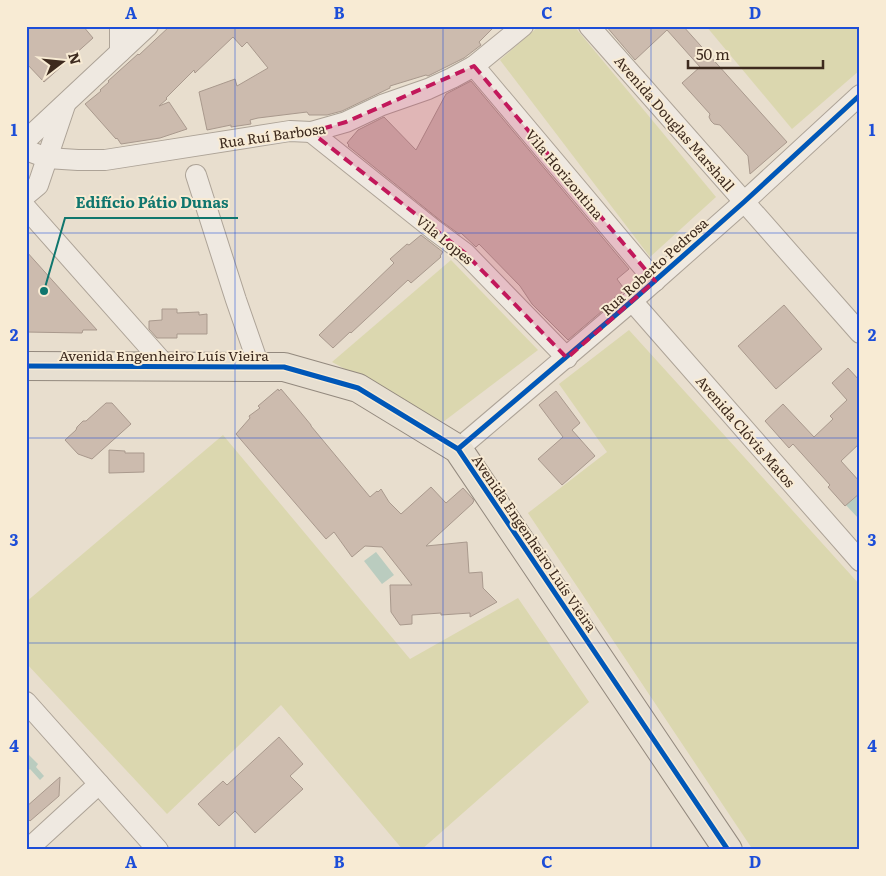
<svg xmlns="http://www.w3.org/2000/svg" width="886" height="876" viewBox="0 0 886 876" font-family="Literata,serif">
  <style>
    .green { fill: #dbd7af }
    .water { fill: #baccbf }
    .building { fill: #ccbbae; stroke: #a9998d }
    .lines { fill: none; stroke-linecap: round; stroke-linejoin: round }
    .minor-casing { stroke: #ada397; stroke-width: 22 }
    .primary-casing { stroke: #93897e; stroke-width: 30 }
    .minor { stroke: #efe9e1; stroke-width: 20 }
    .primary { stroke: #e7dfd1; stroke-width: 28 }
    .cycleway-casing { stroke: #f8ebd4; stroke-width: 8 }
    .cycleway { stroke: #0057b8; stroke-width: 5 }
    .marked { fill: #c2185b; fill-opacity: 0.2; stroke: #c2185b; stroke-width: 4; stroke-dasharray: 10 6; stroke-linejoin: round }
    .grid { fill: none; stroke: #1d4ed8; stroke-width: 1; stroke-opacity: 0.55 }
    .labels { text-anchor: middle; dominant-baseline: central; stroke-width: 4; stroke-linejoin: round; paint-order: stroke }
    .street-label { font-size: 14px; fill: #3d2a1e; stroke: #f8ebd4 }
    .leader { fill: none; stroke: #0f766e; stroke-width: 2 }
    .callout-dot { fill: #0f766e; stroke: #f8ebd4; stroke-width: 2 }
    .callout-label { font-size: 15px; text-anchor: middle; font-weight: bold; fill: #0f766e; stroke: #f8ebd4; stroke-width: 4; stroke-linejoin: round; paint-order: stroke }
    .neatline { fill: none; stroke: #1d4ed8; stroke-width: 2 }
    .grid-label { font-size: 16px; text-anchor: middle; font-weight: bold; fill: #1d4ed8 }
  </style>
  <rect width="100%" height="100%" fill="#e8dece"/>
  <g class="green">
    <polygon points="539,26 574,26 716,197 650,257 500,60"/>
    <polygon points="706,26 860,26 860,70 792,129"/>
    <polygon points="451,260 538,350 443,422 332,362"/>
    <polygon points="629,330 860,585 860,850 753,850 528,513 607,452 559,384"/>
    <polygon points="223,435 410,659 518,598 589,702 421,850 403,850 281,705 167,814 26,663 26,602"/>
  </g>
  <g class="water">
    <polygon points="860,492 860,518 859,519 844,503"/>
    <polygon points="376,552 394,575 382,584 364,561"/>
    <polygon points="29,755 38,764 36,767 44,776 40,780 30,769 26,772 26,759"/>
  </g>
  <g class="building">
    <polygon points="26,26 83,26 93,38 44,82 26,63"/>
    <polygon points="170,26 495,26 479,42 481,45 464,58 428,76 426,75 390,86 390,88 342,111 327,115 309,115 307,112 258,118 250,120 251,124 231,127 231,125 207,130 199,92 235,79 237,86 268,68 247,42 242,47 233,37 195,73 194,70 166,98 167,99 159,106 169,102 187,129 160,138 121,144 117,138 116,139 85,104 101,91 100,90 109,82 108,81 138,54 139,55"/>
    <polygon points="606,26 683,26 787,142 750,174 748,156 720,125 714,124 711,121 709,117 710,114 682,83 700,67 667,30 635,60"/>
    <polygon points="471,81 629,269 617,279 625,290 614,298 615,300 568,340 532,304 520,286 479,244 476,247 461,233 459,234 441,221 348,146 349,145 347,143 358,130 384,117 416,150 446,94"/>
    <polygon points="421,235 443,252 440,256 441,257 411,283 408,280 351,333 350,332 333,348 319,335 394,263 390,259 407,244 409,245"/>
    <polygon points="26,251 97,330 83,330 82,333 26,332"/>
    <polygon points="784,305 822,349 776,389 738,346"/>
    <polygon points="162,309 177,309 177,313 199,312 199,315 207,314 207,334 177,334 177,338 157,338 149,329 149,321 162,320"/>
    <polygon points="848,368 860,381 860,443 841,461 860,482 860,493 845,506 828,487 830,485 793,444 789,448 765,421 783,404 814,437 833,419 830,416 847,400 832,383"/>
    <polygon points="278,389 279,391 281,389 297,408 311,425 311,426 370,497 377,491 378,492 381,489 389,502 401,514 431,487 446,503 463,488 473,499 474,501 473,502 473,503 426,546 467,542 469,573 482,572 483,588 497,602 470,617 470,613 441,615 441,613 412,615 412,624 400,625 391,612 390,585 412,585 382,547 365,546 352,557 334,532 326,539 236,434 250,418 249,416 260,408 258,406"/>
    <polygon points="556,391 580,423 572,430 595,456 562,485 538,459 563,437 539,405"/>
    <polygon points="106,403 112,403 131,424 92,459 78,454 65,440 76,430 77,427 83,421 86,421"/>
    <polygon points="109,450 125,451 125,453 144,453 144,472 109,473"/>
    <polygon points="279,737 303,764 290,776 303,789 255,833 235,811 219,826 198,804 223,781 227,785"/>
    <polygon points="60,777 59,796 30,821 26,817 26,807"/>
  </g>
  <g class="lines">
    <defs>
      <g id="minor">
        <polyline points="120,26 120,52"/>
        <polyline points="589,26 860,333"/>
        <polyline points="474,66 655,281"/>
        <polyline points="311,132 434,230 465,253 567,358"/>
        <polyline points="26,140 148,26"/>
        <polyline points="26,150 47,158 78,160 105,160 290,131 311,132 346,122 382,105 428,89 452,78 474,66 523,26"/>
        <polyline points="196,175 236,300 259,366"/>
        <polyline points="26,195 38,185 65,105"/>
        <polyline points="26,208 166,366"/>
        <polyline points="632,301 860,561"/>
        <polyline points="458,449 632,301 744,202 860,95"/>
        <polyline points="26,702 158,850"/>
        <polyline points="27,850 99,784"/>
      </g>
      <polyline id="primary" points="26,366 284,367 358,388 458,449 728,850"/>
    </defs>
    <use href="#minor" class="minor-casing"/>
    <use href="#primary" class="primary-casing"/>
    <use href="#minor" class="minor"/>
    <use href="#primary" class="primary"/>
    <defs>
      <g id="cycleway">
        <polyline points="26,366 284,367 358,388 458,449 728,850"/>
        <polyline points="458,449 632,301 744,202 860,95"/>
      </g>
    </defs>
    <use href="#cycleway" class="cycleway-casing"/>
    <use href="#cycleway" class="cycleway"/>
  </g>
  <path class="marked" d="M 474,66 L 655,281 L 567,358 L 465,253 L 311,132 L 346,122 Z"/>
  <path class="grid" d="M 235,26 L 235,850M 443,26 L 443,850M 651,26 L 651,850M 26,233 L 860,233M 26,438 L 860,438M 26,643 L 860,643"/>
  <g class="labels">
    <g class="street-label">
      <text transform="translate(675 123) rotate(49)">Avenida Douglas Marshall</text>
      <text transform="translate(272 135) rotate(-8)">Rua Ruí Barbosa</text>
      <text transform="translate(565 174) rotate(50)">Vila Horizontina</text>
      <text transform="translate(445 239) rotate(39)">Vila Lopes</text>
      <text transform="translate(654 266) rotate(-42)">Rua Roberto Pedrosa</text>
      <text x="164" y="355">Avenida Engenheiro Luís Vieira</text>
      <text transform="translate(746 431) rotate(49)">Avenida Clóvis Matos</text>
      <text transform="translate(535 543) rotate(56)">Avenida Engenheiro Luís Vieira</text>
    </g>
  </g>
  <path class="leader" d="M44 291L65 218H238"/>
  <circle class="callout-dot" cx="44" cy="291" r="5"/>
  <g class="callout-label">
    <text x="152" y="208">Edifício Pátio Dunas</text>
  </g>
  <rect width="886" height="876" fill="none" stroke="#f8ebd4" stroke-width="55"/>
  <g transform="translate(62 62) rotate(74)" stroke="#f8ebd4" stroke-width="4" paint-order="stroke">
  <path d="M0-4L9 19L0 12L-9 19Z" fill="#3d2a1e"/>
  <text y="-8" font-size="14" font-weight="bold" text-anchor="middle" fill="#3d2a1e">N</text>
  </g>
  <path d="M688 60v8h135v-8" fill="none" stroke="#3d2a1e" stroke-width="2.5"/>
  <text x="696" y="60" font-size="15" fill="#3d2a1e" stroke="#f8ebd4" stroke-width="4" paint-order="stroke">50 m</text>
  <rect x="28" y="28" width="830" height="820" class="neatline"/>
  <g class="grid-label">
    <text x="131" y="19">A</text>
    <text x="339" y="19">B</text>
    <text x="547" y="19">C</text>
    <text x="755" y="19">D</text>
    <text x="14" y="136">1</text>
    <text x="872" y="136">1</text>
    <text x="14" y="341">2</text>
    <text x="872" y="341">2</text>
    <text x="14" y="546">3</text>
    <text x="872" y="546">3</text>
    <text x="14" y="752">4</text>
    <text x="872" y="752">4</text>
    <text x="131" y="868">A</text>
    <text x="339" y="868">B</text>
    <text x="547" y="868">C</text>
    <text x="755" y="868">D</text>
  </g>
</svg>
